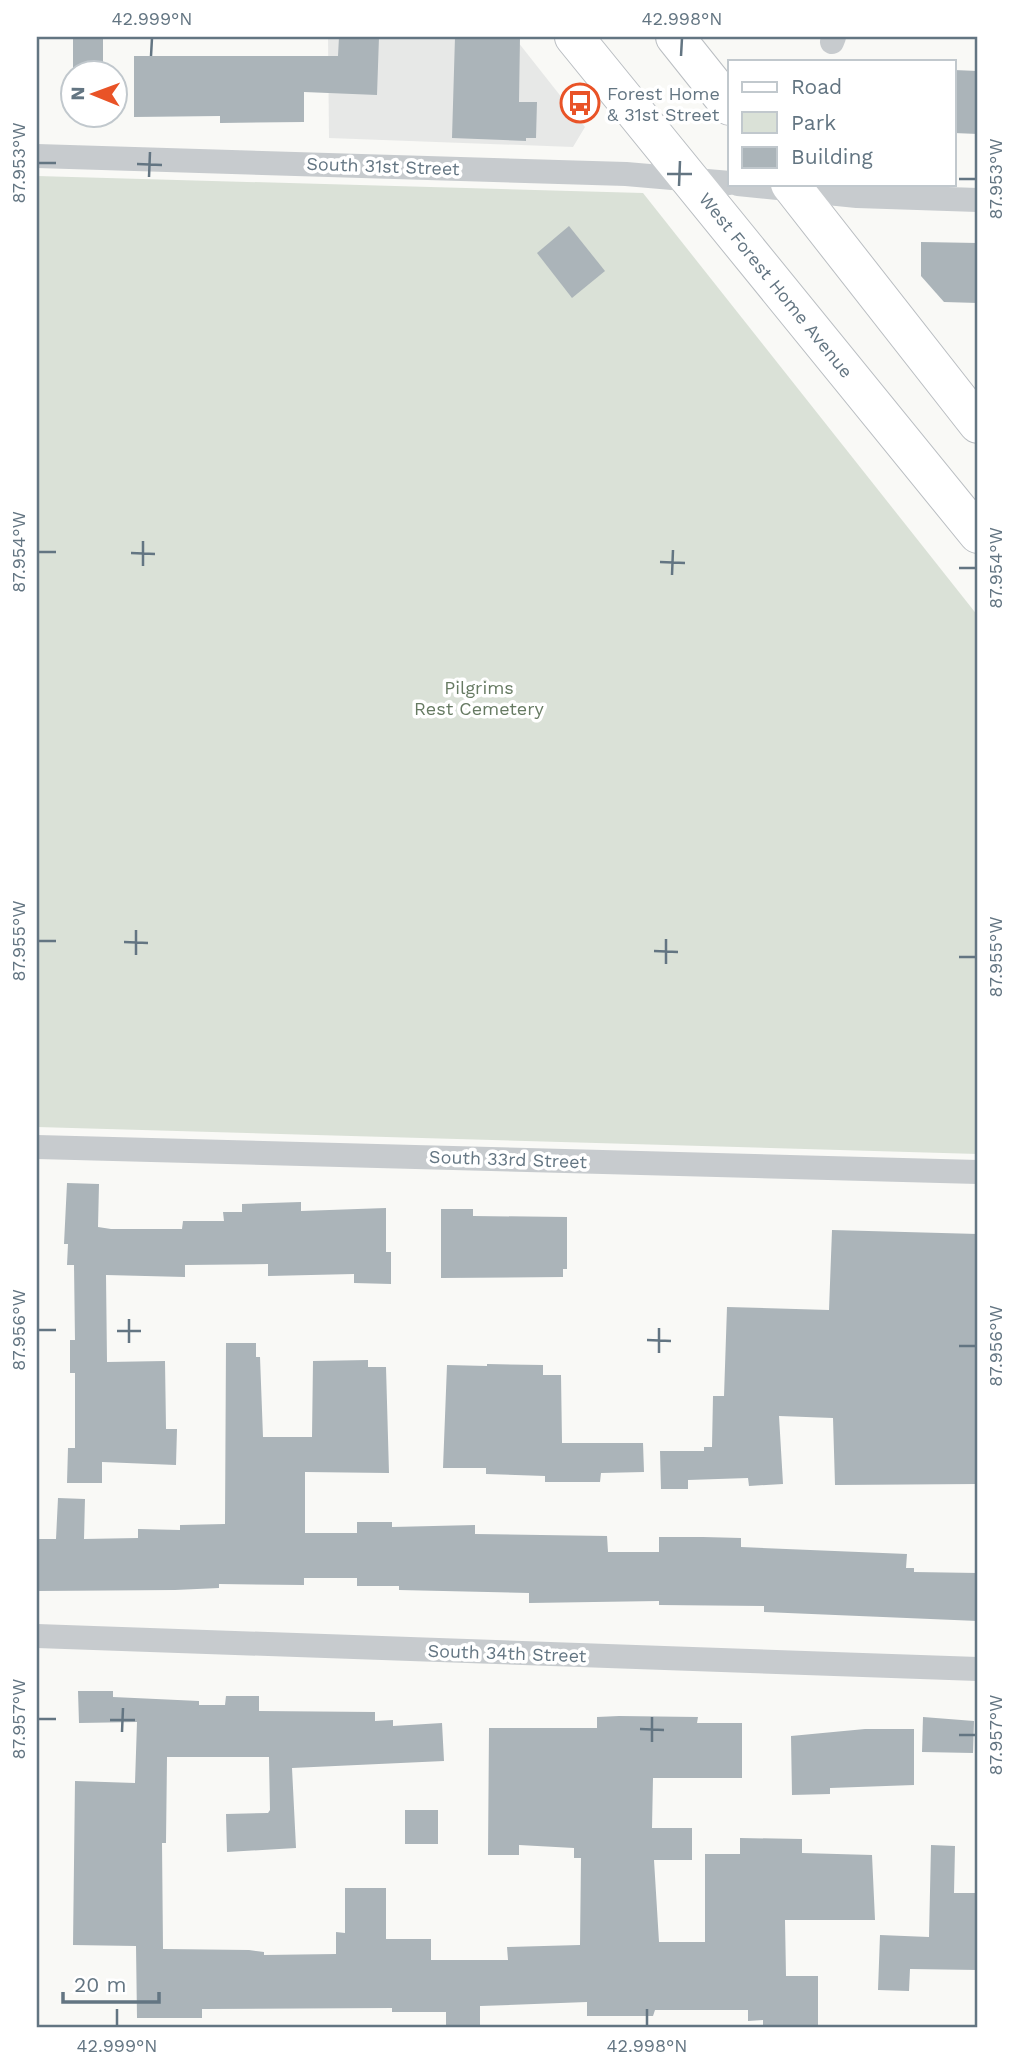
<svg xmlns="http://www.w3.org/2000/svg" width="1015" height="2065" viewBox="0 0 1015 2065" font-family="'Work Sans',sans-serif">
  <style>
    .built { fill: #e7e8e7 }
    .green { fill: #dae1d7 }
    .building { fill: #abb4b9 }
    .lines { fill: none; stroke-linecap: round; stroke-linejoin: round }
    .primary-casing { stroke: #babec2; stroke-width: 40 }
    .street { stroke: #c7cbce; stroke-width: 24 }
    .primary { stroke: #fff; stroke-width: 38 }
    .ticks { fill: none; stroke: #637582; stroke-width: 2.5 }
    .labels { text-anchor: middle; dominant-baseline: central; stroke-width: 7; stroke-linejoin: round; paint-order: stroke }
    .poi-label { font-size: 18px; fill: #637582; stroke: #fff; text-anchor: start }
    .street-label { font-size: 18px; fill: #637582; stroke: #fff }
    .park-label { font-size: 18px; fill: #667a62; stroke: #fff }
    .neatline { fill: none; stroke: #637582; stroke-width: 2.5 }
    .ticks-label { font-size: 18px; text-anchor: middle; fill: #637582 }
  </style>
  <rect width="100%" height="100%" fill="#f9f9f6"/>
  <polygon class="built" points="328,37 514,37 585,127 573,147 329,138"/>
  <polygon class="green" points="37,176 643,193 978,616 978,1154 37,1127"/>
  <g class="building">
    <rect x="73" y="37" width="30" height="37"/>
    <polygon points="339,37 379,37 377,95 304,92 304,122 220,123 220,116 134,117 134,56 338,56"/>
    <polygon points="455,37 520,37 519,102 537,102 536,138 526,138 526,141 452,138"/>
    <polygon points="954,70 978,71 978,134 954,133"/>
    <polygon points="569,226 605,271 572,298 537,253"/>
    <polygon points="921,242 978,243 978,303 944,302 921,276"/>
    <polygon points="67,1183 99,1184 98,1227 111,1229 182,1229 183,1221 224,1221 223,1212 242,1212 242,1204 301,1202 301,1211 386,1208 386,1252 391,1252 391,1284 354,1283 354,1274 268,1276 268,1264 185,1265 185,1277 106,1275 107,1362 165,1361 166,1429 177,1429 176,1465 102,1462 102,1483 67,1483 68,1448 75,1448 75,1373 70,1373 70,1340 75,1340 74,1265 67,1265 68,1244 64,1244"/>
    <polygon points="441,1209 473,1209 473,1216 567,1217 567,1269 563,1269 563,1277 441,1278"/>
    <polygon points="832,1230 978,1234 978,1484 835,1485 833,1418 779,1416 783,1484 749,1486 748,1478 688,1480 688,1489 661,1489 660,1451 704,1451 704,1447 712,1447 713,1396 724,1396 727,1307 829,1310"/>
    <polygon points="226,1343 256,1343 256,1357 260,1357 263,1437 312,1437 313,1361 368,1360 368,1367 386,1367 389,1473 305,1472 305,1533 357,1533 357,1522 392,1522 392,1527 475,1525 475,1534 607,1536 608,1552 659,1552 659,1537 703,1537 741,1538 741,1547 907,1554 906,1568 914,1568 914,1572 978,1573 978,1621 764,1612 764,1606 659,1605 659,1601 529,1603 529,1593 399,1590 399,1586 357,1586 357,1578 304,1578 304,1585 219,1584 219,1588 175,1590 37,1591 37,1539 56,1539 58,1498 85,1499 84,1539 138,1538 138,1529 180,1530 180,1525 225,1524"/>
    <polygon points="487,1364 543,1365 543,1375 561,1375 562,1443 643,1443 644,1472 601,1473 600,1482 545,1482 545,1476 486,1474 486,1468 443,1468 447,1365 487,1366"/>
    <polygon points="78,1691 113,1691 113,1697 199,1701 199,1705 225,1705 226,1696 259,1696 259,1711 375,1712 375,1721 393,1720 393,1726 442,1723 444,1761 292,1768 296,1848 227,1852 226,1814 268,1813 270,1810 269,1757 167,1757 166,1843 162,1843 163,1949 249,1950 264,1952 264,1955 336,1954 336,1932 345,1933 345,1888 386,1888 386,1939 431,1939 431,1960 508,1960 507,1947 580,1945 581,1858 574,1858 574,1848 519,1845 519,1855 488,1855 489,1728 597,1728 597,1717 619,1716 698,1717 697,1723 742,1723 742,1778 653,1778 652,1828 692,1828 692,1860 654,1860 659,1942 705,1942 705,1854 740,1854 740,1838 802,1839 802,1853 872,1855 875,1920 785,1920 786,1976 818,1976 818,2028 763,2028 763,2020 748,2021 748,2010 655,2010 653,2016 587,2016 587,2002 480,2006 480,2025 446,2025 446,2012 392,2012 392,2008 202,2009 202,2018 137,2018 136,1946 73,1945 75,1781 135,1783 137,1722 79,1723"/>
    <polygon points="923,1717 974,1721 973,1753 922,1752"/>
    <polygon points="865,1729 914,1729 914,1785 830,1788 830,1794 792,1795 791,1736"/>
    <rect x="405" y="1810" width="33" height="34"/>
    <polygon points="931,1845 955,1846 954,1893 978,1893 978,1970 910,1969 909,1991 878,1990 880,1935 929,1937"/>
  </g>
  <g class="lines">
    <defs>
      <g id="primary">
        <polyline points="574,37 978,534"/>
        <polyline points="675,37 730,106"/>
        <polyline points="790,184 978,424"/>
      </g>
    </defs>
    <use href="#primary" class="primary-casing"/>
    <g class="street">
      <polyline points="832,42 834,37"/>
      <polyline points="37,156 626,174 730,183"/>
      <polyline points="738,184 857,196 978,200"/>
      <polyline points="37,1147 978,1172"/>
      <polyline points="37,1636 978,1669"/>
    </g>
    <use href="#primary" class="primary"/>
  </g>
  <path class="ticks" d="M 151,56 L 152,38M 681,56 L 682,38M 38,163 L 56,163M 137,164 L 162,165M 667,174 L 692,174M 149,177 L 150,152M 959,179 L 976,179M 679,186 L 680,161M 38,552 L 56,552M 131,553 L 155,554M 660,562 L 685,563M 143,566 L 143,541M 959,568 L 976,568M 672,575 L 673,550M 38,941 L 56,941M 124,942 L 148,943M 654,951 L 678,952M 136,955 L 136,930M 959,957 L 976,957M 666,964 L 666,939M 38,1330 L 56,1330M 117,1331 L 141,1331M 647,1340 L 671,1341M 129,1343 L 129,1319M 959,1346 L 976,1346M 659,1353 L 659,1328M 38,1719 L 56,1719M 110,1720 L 135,1720M 640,1729 L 664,1730M 122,1732 L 123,1708M 959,1735 L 976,1735M 652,1742 L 652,1717M 117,2026 L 117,2009M 647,2026 L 647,2009"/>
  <defs>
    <symbol id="bus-ring" viewBox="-11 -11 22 22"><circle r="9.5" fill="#fff" stroke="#e95327" stroke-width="1.5"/><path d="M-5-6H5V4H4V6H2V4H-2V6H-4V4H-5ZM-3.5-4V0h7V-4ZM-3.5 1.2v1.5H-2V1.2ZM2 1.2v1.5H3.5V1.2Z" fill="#e95327"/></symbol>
  </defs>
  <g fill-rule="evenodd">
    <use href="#bus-ring" x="558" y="81" width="44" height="44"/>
  </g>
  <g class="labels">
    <g class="poi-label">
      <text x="607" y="93">Forest Home<tspan x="607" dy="21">&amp; 31st Street</tspan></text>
    </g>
    <g class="street-label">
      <text transform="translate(383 166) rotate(2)">South 31st Street</text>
      <text transform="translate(776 285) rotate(51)">West Forest Home Avenue</text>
      <text transform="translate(508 1159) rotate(2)">South 33rd Street</text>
      <text transform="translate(507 1653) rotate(2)">South 34th Street</text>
    </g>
    <g class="park-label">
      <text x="479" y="687">Pilgrims<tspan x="479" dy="21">Rest Cemetery</tspan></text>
    </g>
  </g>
  <rect width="1015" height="2065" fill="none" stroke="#ffffff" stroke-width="77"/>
  <rect x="728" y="60" width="228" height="126" fill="#ffffff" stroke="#c1c8cd" stroke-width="2"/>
  <rect x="742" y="82" width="35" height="10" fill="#ffffff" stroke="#c1c8cd" stroke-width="2"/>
  <text x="791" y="94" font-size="21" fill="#637582">Road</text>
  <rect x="742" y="112" width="35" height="21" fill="#dae1d7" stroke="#c1c8cd" stroke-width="2"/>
  <text x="791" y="130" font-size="21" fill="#637582">Park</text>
  <rect x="742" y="147" width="35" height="21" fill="#abb4b9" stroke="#c1c8cd" stroke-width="2"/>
  <text x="791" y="164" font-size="21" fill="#637582">Building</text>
  <g transform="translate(94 94) rotate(271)"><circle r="33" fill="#ffffff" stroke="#c1c8cd" stroke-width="2"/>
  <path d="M0-5L12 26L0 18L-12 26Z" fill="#e95327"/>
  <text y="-10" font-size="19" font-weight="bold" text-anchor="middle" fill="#637582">N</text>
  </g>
  <path d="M63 1992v10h96v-10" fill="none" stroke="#637582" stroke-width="3.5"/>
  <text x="74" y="1992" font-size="21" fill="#637582" stroke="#ffffff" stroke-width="5" paint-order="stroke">20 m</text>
  <rect x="38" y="38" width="938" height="1988" class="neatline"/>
  <g class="ticks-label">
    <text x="152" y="25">42.999°N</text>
    <text x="682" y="25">42.998°N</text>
    <text transform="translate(19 163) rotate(-90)" y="6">87.953°W</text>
    <text transform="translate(996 179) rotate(-90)" y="6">87.953°W</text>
    <text transform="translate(19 552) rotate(-90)" y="6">87.954°W</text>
    <text transform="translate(996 568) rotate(-90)" y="6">87.954°W</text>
    <text transform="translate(19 941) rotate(-90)" y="6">87.955°W</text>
    <text transform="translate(996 957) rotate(-90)" y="6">87.955°W</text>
    <text transform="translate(19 1330) rotate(-90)" y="6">87.956°W</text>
    <text transform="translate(996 1346) rotate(-90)" y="6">87.956°W</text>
    <text transform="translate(19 1719) rotate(-90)" y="6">87.957°W</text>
    <text transform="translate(996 1735) rotate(-90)" y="6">87.957°W</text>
    <text x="117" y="2052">42.999°N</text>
    <text x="647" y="2052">42.998°N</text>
  </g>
</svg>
